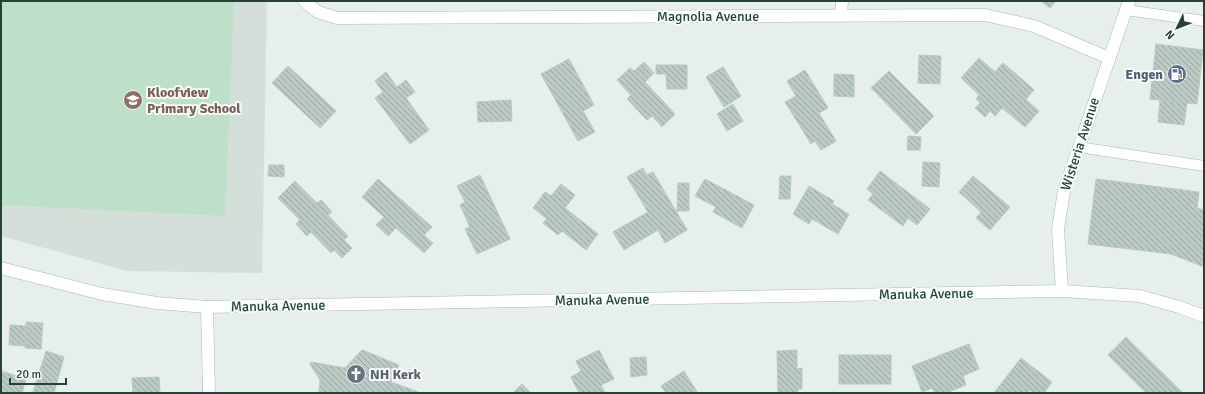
<svg xmlns="http://www.w3.org/2000/svg" width="1205" height="394" viewBox="0 0 1205 394" font-family="Signika,sans-serif">
  <style>
    .built { fill: #d4dfda }
    .pitch { fill: #bfe0c8 }
    .building { fill: url(#building-back-hatch); stroke: #b8c9c2 }
    .lines { fill: none; stroke-linecap: round; stroke-linejoin: round }
    .lane-casing { stroke: #a8b8b2; stroke-width: 11 }
    .street-casing { stroke: #a8b8b2; stroke-width: 13 }
    .lane { stroke: #fff; stroke-width: 10 }
    .street { stroke: #fff; stroke-width: 12 }
    .labels { text-anchor: middle; dominant-baseline: central; stroke-width: 4; stroke-linejoin: round; paint-order: stroke }
    .street-label { font-size: 14px; fill: #24423a; stroke: #f7fbf9 }
    .service-label { font-size: 14px; font-weight: bold; fill: #4e5e75; stroke: #f7fbf9; text-anchor: end }
    .education-label { font-size: 14px; font-weight: bold; fill: #785e54; stroke: #f7fbf9; text-anchor: start }
    .worship-label { font-size: 14px; font-weight: bold; fill: #5b616d; stroke: #f7fbf9; text-anchor: start }
  </style>
  <defs>
    <pattern id="building-back-hatch" width="6" height="6" patternUnits="userSpaceOnUse"><rect width="6" height="6" fill="#bbcac4"/><path d="M-1 5l2 2M0 0l6 6M5-1l2 2" fill="none" stroke="#98a6a0"/></pattern>
  </defs>
  <rect width="100%" height="100%" fill="#e6efeb"/>
  <polygon class="built" points="1,1 267,1 262,273 127,271 1,236"/>
  <polygon class="pitch" points="1,1 234,1 225,216 1,205"/>
  <g class="building">
    <polygon points="1041,1 1056,1 1050,8"/>
    <polygon points="1156,44 1203,50 1197,104 1150,99"/>
    <polygon points="919,55 941,56 940,84 918,83"/>
    <polygon points="979,58 995,72 1003,63 1024,81 1016,91 1039,111 1025,127 1002,108 995,116 990,111 985,117 975,108 980,103 976,99 979,95 961,78"/>
    <polygon points="569,59 594,105 583,111 595,132 578,141 541,74"/>
    <polygon points="644,62 654,73 645,82 675,114 662,127 652,116 647,120 627,99 631,95 617,80 630,68 634,71"/>
    <polygon points="656,65 687,65 687,89 667,89 666,74 656,74"/>
    <polygon points="288,66 336,111 320,128 272,83"/>
    <polygon points="723,67 741,96 724,107 706,77"/>
    <polygon points="805,70 828,108 819,113 836,141 821,150 815,141 811,144 785,102 796,96 787,81"/>
    <polygon points="889,71 934,116 916,134 871,88"/>
    <polygon points="386,72 397,87 406,80 415,92 406,98 429,130 410,144 375,98 383,92 375,81"/>
    <polygon points="834,74 854,75 854,97 834,96"/>
    <polygon points="1024,81 1034,90 1026,99 1016,91"/>
    <polygon points="511,100 512,121 478,122 477,102"/>
    <polygon points="1160,100 1187,103 1184,125 1158,122"/>
    <polygon points="733,104 743,121 727,131 717,114"/>
    <polygon points="908,136 921,137 920,150 907,150"/>
    <polygon points="923,162 940,163 939,187 922,186"/>
    <polygon points="269,165 284,165 284,177 268,176"/>
    <polygon points="643,168 647,175 653,172 687,230 665,243 658,230 624,250 613,232 648,212 627,177"/>
    <polygon points="880,171 930,209 917,225 908,218 903,226 868,200 873,194 867,189"/>
    <polygon points="480,175 510,239 477,254 465,229 470,227 460,205 465,202 457,186"/>
    <polygon points="780,176 791,176 790,199 779,199"/>
    <polygon points="973,176 1010,207 990,230 976,218 981,212 959,192"/>
    <polygon points="378,179 432,227 424,235 433,243 424,253 396,228 388,236 376,225 384,217 362,197"/>
    <polygon points="705,179 754,205 742,228 713,212 716,207 695,196"/>
    <polygon points="1096,179 1199,192 1197,208 1204,210 1204,267 1171,254 1088,244"/>
    <polygon points="295,181 317,203 321,200 332,212 328,215 348,236 344,240 352,248 342,258 334,250 331,253 311,232 307,236 296,224 300,220 278,198"/>
    <polygon points="678,183 689,183 689,211 677,211"/>
    <polygon points="561,184 575,195 565,208 598,234 586,250 562,231 558,235 543,223 547,219 533,208 545,192 551,196"/>
    <polygon points="809,186 834,201 832,204 849,214 838,234 812,219 809,224 793,214"/>
    <polygon points="26,322 43,323 41,349 25,348"/>
    <polygon points="10,325 26,326 25,346 9,345"/>
    <polygon points="1126,337 1183,393 1146,393 1108,355"/>
    <polygon points="969,344 979,369 963,376 966,385 946,393 935,393 932,388 922,392 912,366"/>
    <polygon points="362,350 399,365 391,382 421,393 319,393 320,380 310,364 311,362 345,368"/>
    <polygon points="599,350 614,379 601,385 605,393 579,393 571,377 581,371 576,361"/>
    <polygon points="797,350 797,369 802,368 802,389 798,389 798,393 778,393 777,351"/>
    <polygon points="46,351 64,357 54,393 35,393 33,392"/>
    <rect x="839" y="355" width="52" height="29"/>
    <polygon points="646,357 647,375 631,377 630,358"/>
    <polygon points="1021,358 1052,382 1044,393 1034,393 1030,390 1027,393 994,393"/>
    <polygon points="1,371 26,379 22,393 1,393"/>
    <polygon points="684,371 697,392 666,393 661,386"/>
    <polygon points="159,377 160,393 133,393 132,378"/>
    <polygon points="522,384 531,393 513,393"/>
  </g>
  <g class="lines">
    <defs>
      <g id="lane">
        <polyline points="1126,10 1204,21"/>
        <polyline points="1078,147 1204,166"/>
      </g>
      <g id="street">
        <polyline points="304,1 318,12 337,18 985,15 1034,26 1109,58"/>
        <polyline points="841,15 842,1"/>
        <polyline points="1,268 102,294 157,303 207,307 1062,291 1140,296 1179,307 1204,316"/>
        <polyline points="1062,291 1058,229 1064,191 1129,1"/>
        <polyline points="207,307 209,393"/>
      </g>
    </defs>
    <use href="#lane" class="lane-casing"/>
    <use href="#street" class="street-casing"/>
    <use href="#lane" class="lane"/>
    <use href="#street" class="street"/>
  </g>
  <defs>
    <symbol id="fuel-disc" viewBox="-11 -11 22 22"><circle r="9.5" fill="#5c6f8a" stroke="#f7fbf9"/><path d="M-5.5-6h7V0h2V4h1.3V-2.5L3-4.5l.8-.8L6-3V5H2.5V1h-1V6h-7ZM-4.2-4.7v3.2H.2V-4.7Z" fill="#fff"/></symbol>
    <symbol id="school-disc" viewBox="-11 -11 22 22"><circle r="9.5" fill="#8d6e63" stroke="#f7fbf9"/><path d="M0-5L7-2L0 1L-7-2ZM-4 1L0 2.5L4 1V4Q0 6-4 4Z" fill="#fff"/></symbol>
    <symbol id="church-disc" viewBox="-11 -11 22 22"><circle r="9.5" fill="#6b7280" stroke="#f7fbf9"/><path d="M-1.2-6h2.4v3.5h3.3v2.4h-3.3V6h-2.4V-.1h-3.3v-2.4h3.3Z" fill="#fff"/></symbol>
  </defs>
  <g fill-rule="evenodd">
    <use href="#fuel-disc" x="1166" y="63" width="22" height="22"/>
    <use href="#school-disc" x="122" y="89" width="22" height="22"/>
    <use href="#church-disc" x="345" y="363" width="22" height="22"/>
  </g>
  <g class="labels">
    <g class="street-label">
      <text x="708" y="16">Magnolia Avenue</text>
      <text transform="translate(1080 144) rotate(-72)">Wisteria Avenue</text>
      <text transform="translate(926 294) rotate(-1)">Manuka Avenue</text>
      <text transform="translate(602 300) rotate(-1)">Manuka Avenue</text>
      <text transform="translate(278 306) rotate(-1)">Manuka Avenue</text>
    </g>
    <g class="service-label">
      <text x="1163" y="74">Engen</text>
    </g>
    <g class="education-label">
      <text x="147" y="92">Kloofview<tspan x="147" dy="16">Primary School</tspan></text>
    </g>
    <g class="worship-label">
      <text x="370" y="374">NH Kerk</text>
    </g>
  </g>
  <rect width="1205" height="394" fill="none" stroke="#24423a" stroke-width="4"/>
  <g transform="translate(1177 28) rotate(227)" stroke="#f7fbf9" stroke-width="3" paint-order="stroke">
  <path d="M0-3L7 15L0 10L-7 15Z" fill="#24423a"/>
  <text y="-6" font-size="11" font-weight="bold" text-anchor="middle" fill="#24423a">N</text>
  </g>
  <path d="M10 378v6h56v-6" fill="none" stroke="#24423a" stroke-width="2"/>
  <text x="16" y="378" font-size="12" fill="#24423a" stroke="#f7fbf9" stroke-width="3" paint-order="stroke">20 m</text>
</svg>
